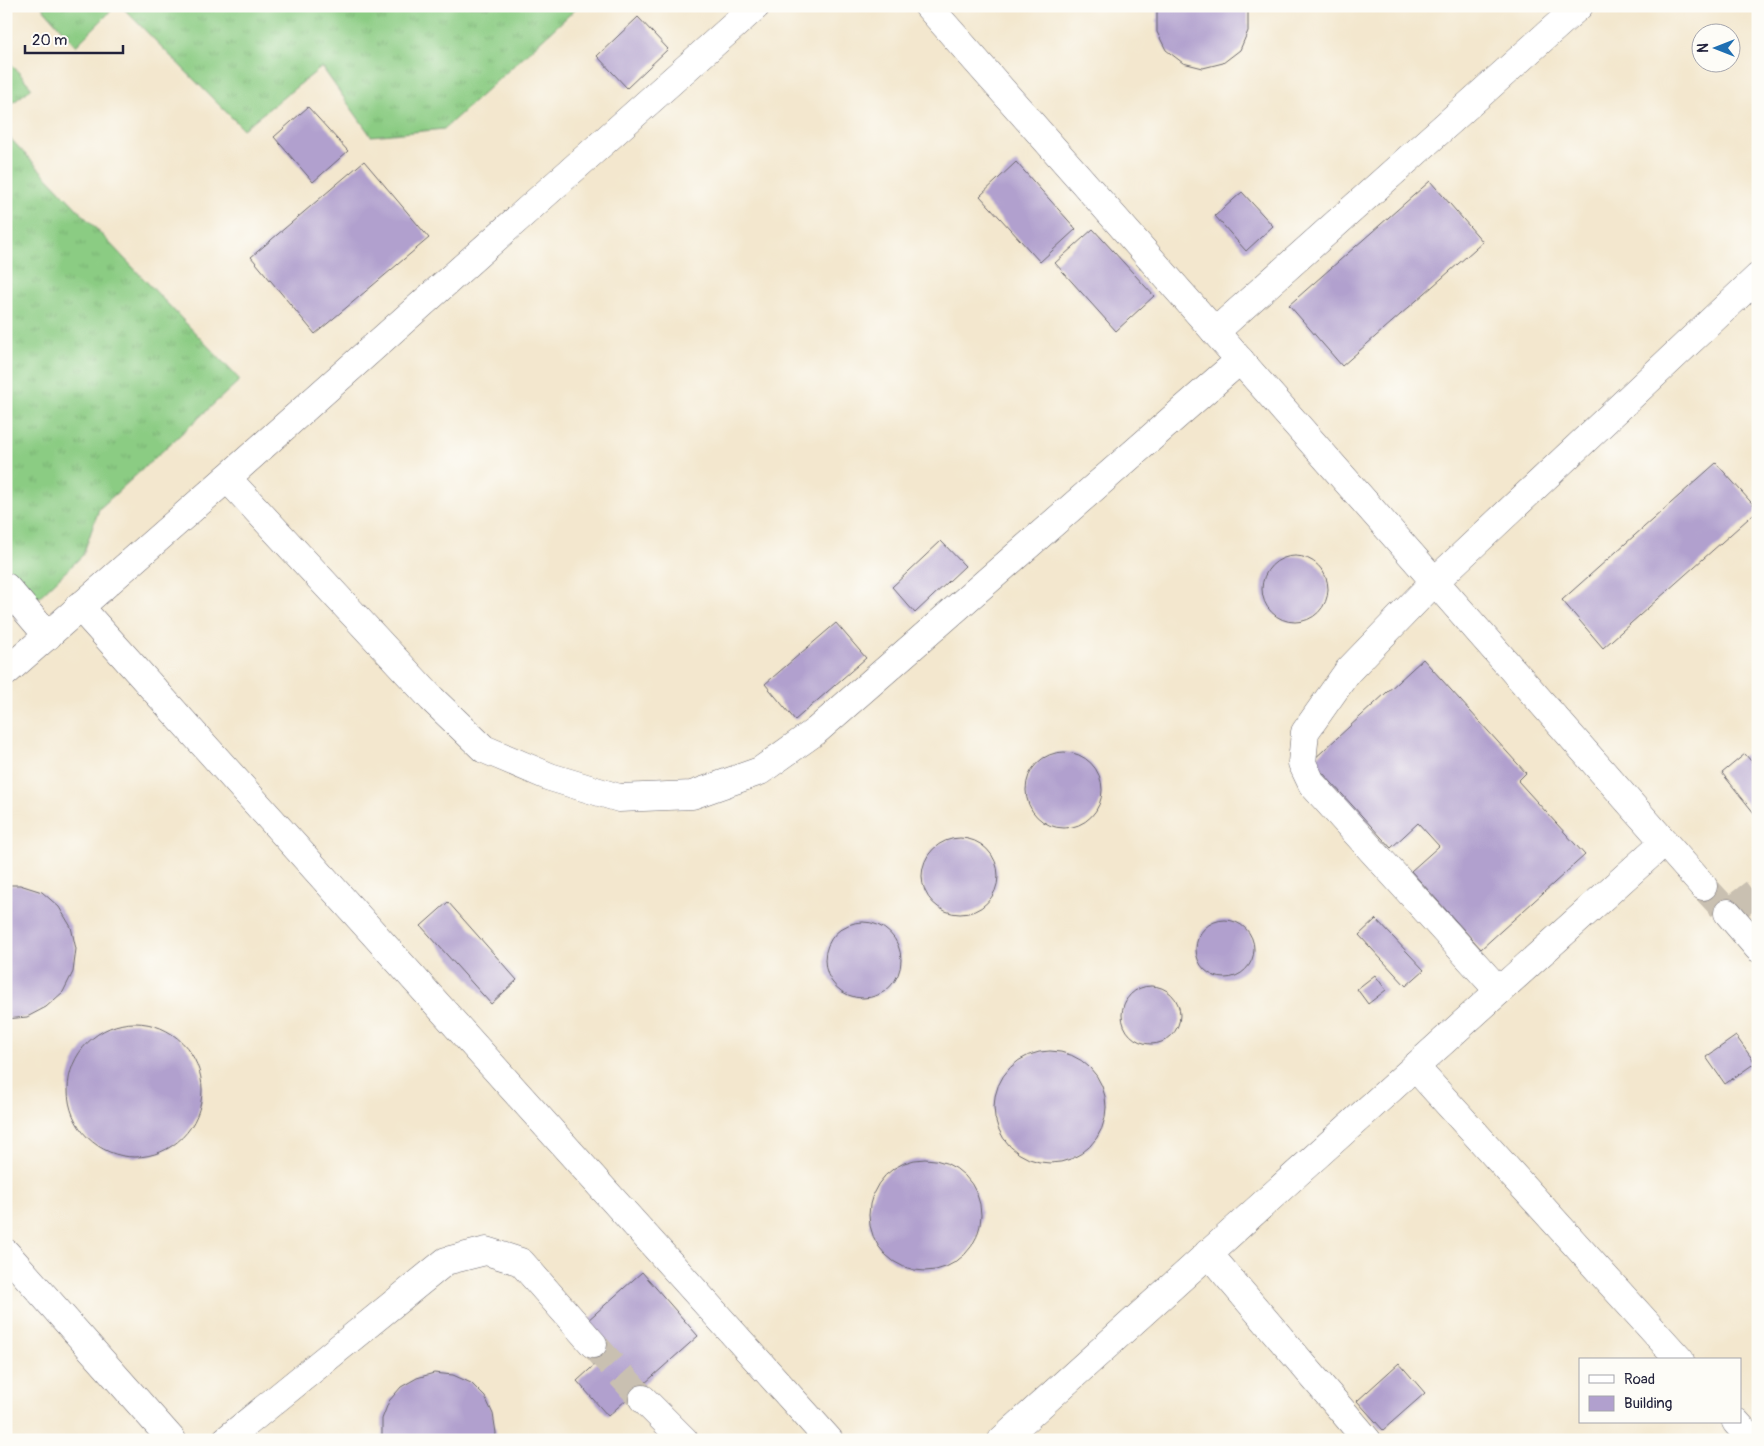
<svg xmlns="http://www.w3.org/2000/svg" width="1764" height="1446" viewBox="0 0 1764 1446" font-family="Pangolin,sans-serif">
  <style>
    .grass { fill: url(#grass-tufts); stroke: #56775f }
    .building { fill: #b1a0ce }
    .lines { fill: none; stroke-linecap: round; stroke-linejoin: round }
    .minor-tunnel { stroke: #c9c0b1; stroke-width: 28; stroke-dasharray: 28 14; stroke-linecap: butt }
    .minor-casing { stroke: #6b676e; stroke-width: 29 }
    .minor { stroke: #fff; stroke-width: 28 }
  </style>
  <defs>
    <pattern id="grass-tufts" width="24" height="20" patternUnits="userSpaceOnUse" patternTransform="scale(1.25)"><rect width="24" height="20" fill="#8bcc83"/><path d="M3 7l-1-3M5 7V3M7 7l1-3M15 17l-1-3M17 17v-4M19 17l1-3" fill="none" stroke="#78af72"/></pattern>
  </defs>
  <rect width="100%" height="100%" fill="#fdfcf7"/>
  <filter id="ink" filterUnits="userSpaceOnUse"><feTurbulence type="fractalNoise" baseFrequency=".02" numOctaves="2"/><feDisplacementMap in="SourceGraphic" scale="10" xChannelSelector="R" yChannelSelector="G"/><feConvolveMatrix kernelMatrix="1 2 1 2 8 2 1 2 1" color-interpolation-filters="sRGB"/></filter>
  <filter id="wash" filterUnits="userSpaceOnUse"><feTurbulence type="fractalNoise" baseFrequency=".0096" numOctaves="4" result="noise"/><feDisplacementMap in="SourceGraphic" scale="20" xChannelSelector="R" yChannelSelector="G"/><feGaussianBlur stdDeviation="1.12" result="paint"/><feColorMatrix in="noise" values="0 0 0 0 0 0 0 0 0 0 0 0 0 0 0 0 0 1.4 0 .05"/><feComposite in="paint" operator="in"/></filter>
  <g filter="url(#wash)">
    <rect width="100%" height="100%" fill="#f3e7ce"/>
    <g class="grass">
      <polygon points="41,6 116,6 76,46"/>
      <polygon points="121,6 579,6 444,129 371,136 322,67 243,129"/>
      <polygon points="6,58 32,88 6,108"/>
      <polygon points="6,134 240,380 99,509 83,555 37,599 6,565"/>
    </g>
    <g id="blocks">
      <g class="building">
        <polygon points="1159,6 1247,6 1248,10 1248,31 1240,50 1223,63 1203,68 1183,63 1166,50 1157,32 1157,11"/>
        <polygon points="638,17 668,49 627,88 597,56"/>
        <polygon points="308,107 348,151 313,182 274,137"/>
        <polygon points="364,161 429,238 315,334 251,257"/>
        <polygon points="1016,162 1076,229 1040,262 980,196"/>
        <polygon points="1430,181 1483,242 1342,366 1289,305"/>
        <polygon points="1242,192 1273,226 1246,251 1215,216"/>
        <polygon points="1093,229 1154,296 1116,331 1055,263"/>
        <polygon points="1716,463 1758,510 1603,648 1562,600"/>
        <polygon points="941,541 965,566 915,613 892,587"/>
        <circle cx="1295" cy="589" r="33"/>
        <polygon points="836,623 866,658 795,720 765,684"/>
        <polygon points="1423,659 1526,773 1518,781 1585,855 1481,949 1411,871 1439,846 1418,823 1391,848 1312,761"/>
        <circle cx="1064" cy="790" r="38"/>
        <polygon points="1745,754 1758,769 1758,818 1722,773"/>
        <circle cx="960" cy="876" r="38"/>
        <polygon points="6,885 20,885 42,892 59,907 71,927 76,949 73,972 63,992 46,1007 27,1017 6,1019"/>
        <polygon points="448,902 517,980 491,1004 421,926"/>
        <polygon points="1376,919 1424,970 1406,986 1359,935"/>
        <circle cx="1225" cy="949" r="29"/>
        <circle cx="863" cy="960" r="38"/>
        <polygon points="1375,975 1386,990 1368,1004 1357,989"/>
        <circle cx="1151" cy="1015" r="29"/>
        <circle cx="135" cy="1090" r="67"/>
        <polygon points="1736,1036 1755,1063 1725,1084 1706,1057"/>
        <circle cx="1050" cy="1107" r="56"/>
        <circle cx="925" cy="1215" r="56"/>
        <polygon points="642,1272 698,1336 608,1416 577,1381 612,1349 587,1321"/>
        <polygon points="1399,1363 1425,1393 1383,1430 1357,1401"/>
        <polygon points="434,1373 453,1375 471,1383 485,1397 493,1414 496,1433 495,1440 382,1440 382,1419 389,1401 401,1387 417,1378"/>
      </g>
    </g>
  </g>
  <g filter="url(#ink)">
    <use href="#blocks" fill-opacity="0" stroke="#6b676e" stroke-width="1"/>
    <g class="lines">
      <g class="minor-tunnel">
        <polyline points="1703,886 1728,913 1758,890"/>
        <polyline points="593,1344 643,1399"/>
      </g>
      <defs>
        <g id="minor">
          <polyline points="928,6 1703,886"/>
          <polyline points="1215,332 1579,6"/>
          <polyline points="227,478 432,699 484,749 550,777 619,798 692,795 760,771 816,731 1240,360"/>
          <polyline points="6,587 48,636"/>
          <polyline points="79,606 829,1440"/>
          <polyline points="6,672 227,478 756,6"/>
          <polyline points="1728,913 1758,948"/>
          <polyline points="1499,991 1312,784 1302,763 1305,732 1348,671 1435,581 1758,277"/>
          <polyline points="1415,1067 1680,1360"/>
          <polyline points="6,1253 172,1440"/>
          <polyline points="1208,1253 1367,1440"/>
          <polyline points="643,1399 684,1440"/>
          <polyline points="1736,1422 1752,1440"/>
          <polyline points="226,1440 446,1261 486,1251 521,1262 593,1344"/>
          <polyline points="1002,1440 1664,842"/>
        </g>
      </defs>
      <use href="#minor" class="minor-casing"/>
      <use href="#minor" class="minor"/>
    </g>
  </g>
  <rect width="1764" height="1446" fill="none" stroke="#fdfcf7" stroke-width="25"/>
  <rect x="1579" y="1358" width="162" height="65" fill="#fdfcf7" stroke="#a5a5ac"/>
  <rect x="1589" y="1375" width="25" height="8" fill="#ffffff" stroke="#a5a5ac"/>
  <text x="1624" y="1384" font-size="15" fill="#22223b">Road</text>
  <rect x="1589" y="1396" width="25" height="15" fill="#b1a0ce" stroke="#a5a5ac"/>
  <text x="1624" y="1408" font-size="15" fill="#22223b">Building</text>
  <g transform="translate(1716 48) rotate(270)"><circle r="24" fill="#fdfcf7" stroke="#a5a5ac"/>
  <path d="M0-4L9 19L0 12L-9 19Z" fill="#1f6fb2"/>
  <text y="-8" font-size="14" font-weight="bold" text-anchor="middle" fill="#22223b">N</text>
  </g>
  <path d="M25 45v8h98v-8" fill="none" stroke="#22223b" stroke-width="2.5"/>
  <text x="32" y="45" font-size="15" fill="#22223b" stroke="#fdfcf7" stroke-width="4" paint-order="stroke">20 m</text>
</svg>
